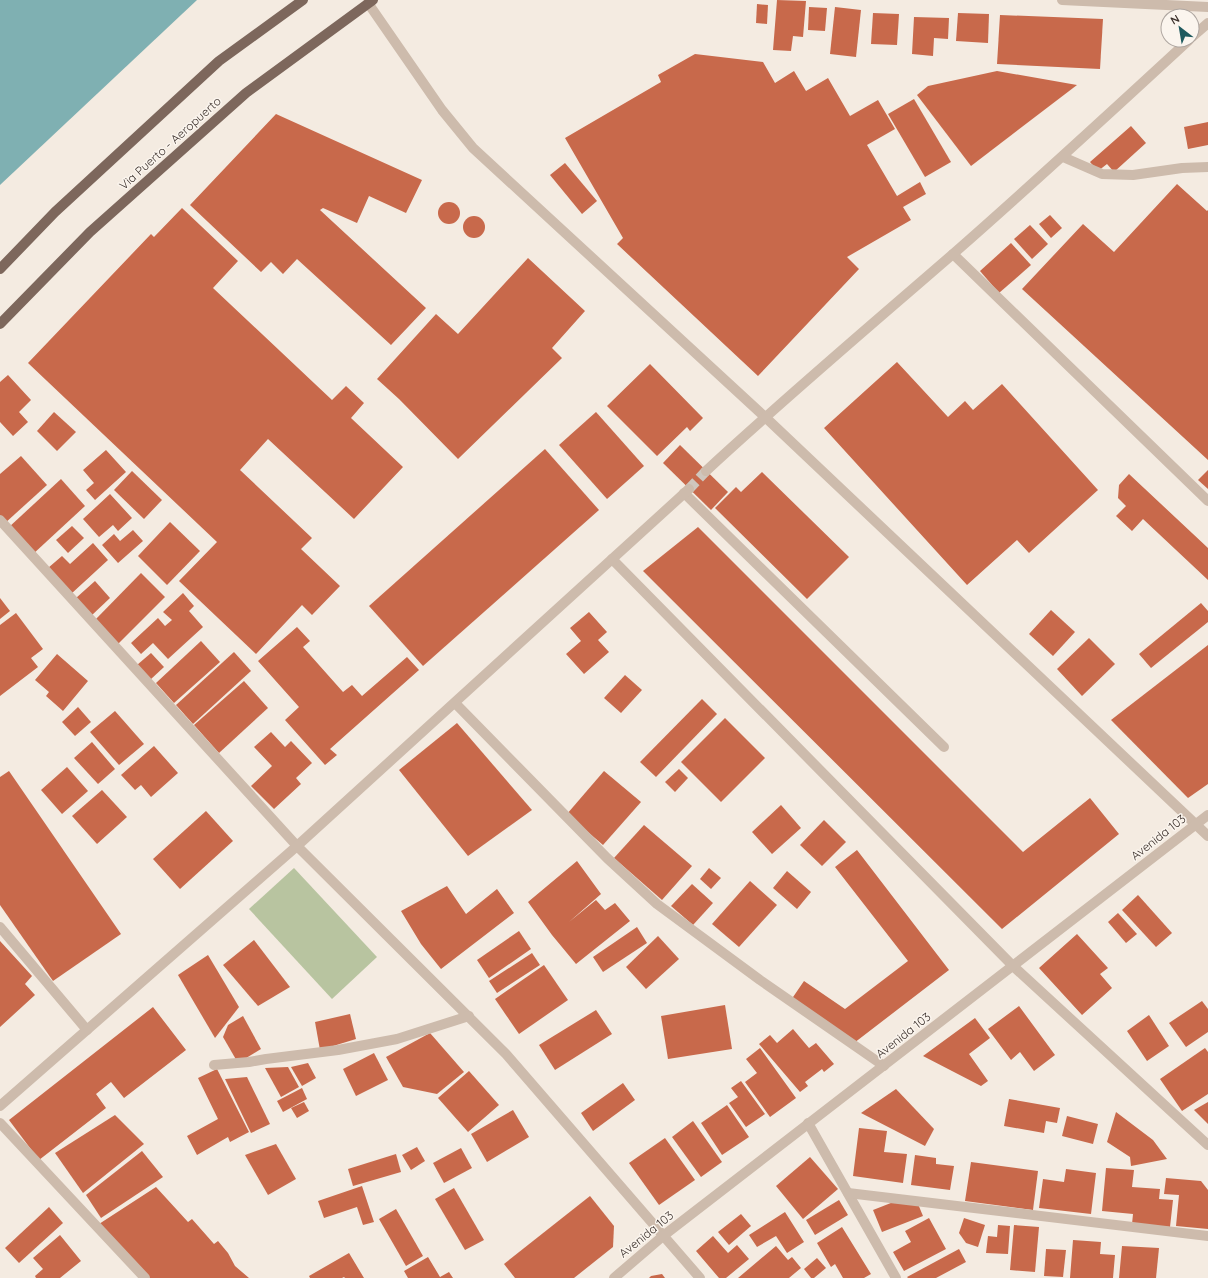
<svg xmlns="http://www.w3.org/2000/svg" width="1208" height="1278" viewBox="0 0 1208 1278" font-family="Quicksand,sans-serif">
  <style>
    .green { fill: #b8c4a0 }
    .water { fill: #7fb0b2 }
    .building { fill: #c8694b }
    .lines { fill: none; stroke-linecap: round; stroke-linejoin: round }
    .minor-tunnel { stroke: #cfc6bd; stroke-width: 10; stroke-dasharray: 10 5; stroke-linecap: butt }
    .minor { stroke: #cdbbac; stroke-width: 10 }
    .major { stroke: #7d675c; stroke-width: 10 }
    .labels { text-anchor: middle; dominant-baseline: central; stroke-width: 3; stroke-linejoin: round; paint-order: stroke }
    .street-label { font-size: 12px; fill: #3b302b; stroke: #fbf5ee }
  </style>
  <rect width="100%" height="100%" fill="#f4ebe1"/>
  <polygon class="green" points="294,868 377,957 332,999 249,909"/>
  <polygon class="water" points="0,0 197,0 0,185"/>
  <g class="building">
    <polygon points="777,0 806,1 803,37 793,36 791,51 773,50"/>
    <polygon points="757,4 768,5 767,24 756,23"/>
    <polygon points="809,7 827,8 825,31 808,30"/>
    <polygon points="835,7 861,10 856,57 830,54"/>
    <polygon points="873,13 899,14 897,45 871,44"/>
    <polygon points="958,13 989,14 988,43 956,41"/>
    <polygon points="1000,15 1103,19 1100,69 997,64"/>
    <polygon points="914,17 949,18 948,39 934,38 933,56 912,54"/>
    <polygon points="695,54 763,62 775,83 794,71 806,91 828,78 850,116 878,100 895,129 867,145 897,196 920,182 926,194 903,207 911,220 847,257 859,269 758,376 617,244 623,238 565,138 661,82 658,75"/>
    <polygon points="997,71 1077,85 971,166 917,95 928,86"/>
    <polygon points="914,99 951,162 925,177 888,114"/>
    <polygon points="276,114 422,180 406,213 369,196 357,223 323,208 320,210 426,308 391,345 297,259 283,274 271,262 261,272 190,205"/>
    <polygon points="1208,122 1208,145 1188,149 1184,127"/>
    <polygon points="1131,126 1146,143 1114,172 1107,164 1098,171 1090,162"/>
    <polygon points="565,163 597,201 582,214 550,175"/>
    <polygon points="1177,184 1207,211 1208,210 1208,460 1022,289 1083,224 1114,252"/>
    <circle cx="449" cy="213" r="11"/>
    <polygon points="182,208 238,261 213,288 332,400 346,386 364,403 351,418 403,467 354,519 268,439 240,470 312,538 301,549 340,586 312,615 302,605 256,654 179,581 217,542 28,363 151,234 154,237"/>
    <polygon points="1050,215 1062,228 1051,238 1039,224"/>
    <circle cx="474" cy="227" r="11"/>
    <polygon points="1030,225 1048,244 1032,259 1014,239"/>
    <polygon points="1011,243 1031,265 999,293 980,271"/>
    <polygon points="528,258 585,311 552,348 562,358 458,459 399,399 377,379 436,314 458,334"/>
    <polygon points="897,362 948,417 965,401 973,410 1002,384 1098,490 1029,553 1017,540 967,585 824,428"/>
    <polygon points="650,364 703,418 690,431 687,427 657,456 607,406"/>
    <polygon points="8,375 31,400 19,412 28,422 13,436 0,422 0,382"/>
    <polygon points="54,412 76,432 57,451 37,431"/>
    <polygon points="596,412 644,466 607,499 559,445"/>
    <polygon points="680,445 728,492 711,510 663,463"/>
    <polygon points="545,449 599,510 423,666 369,606"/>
    <polygon points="106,450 126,472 95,500 86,490 94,483 83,470"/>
    <polygon points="21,456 47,485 4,524 0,519 0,474"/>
    <polygon points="1208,470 1208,489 1198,480"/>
    <polygon points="132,471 162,500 144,519 114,490"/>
    <polygon points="762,472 849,557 807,599 715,508 736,487 741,492"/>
    <polygon points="1129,474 1208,548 1208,580 1143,519 1132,531 1116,516 1126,506 1118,498 1119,485"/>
    <polygon points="61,479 85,506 32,555 8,528"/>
    <polygon points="110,494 132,518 118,531 113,525 99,537 83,519"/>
    <polygon points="170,522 200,551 167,585 138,556"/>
    <polygon points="72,526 84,538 68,553 56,540"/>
    <polygon points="698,527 1023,852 1090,798 1119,834 1002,929 643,571"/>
    <polygon points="133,530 143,541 118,563 102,545 114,534 120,541"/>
    <polygon points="93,543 108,560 71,594 48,568 62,556 70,564"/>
    <polygon points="141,573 165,597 118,644 95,620"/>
    <polygon points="95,581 110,598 91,616 76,598"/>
    <polygon points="183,593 194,606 189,611 203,627 168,659 153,643 141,654 131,643 158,618 165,626 172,620 163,612"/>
    <polygon points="0,598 10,611 0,619"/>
    <polygon points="1201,603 1208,611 1208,622 1151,668 1139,654"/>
    <polygon points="1051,610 1075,632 1053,656 1029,634"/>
    <polygon points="589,612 607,632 598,640 609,652 584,674 566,654 581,641 570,628"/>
    <polygon points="16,613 43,649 31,658 38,667 0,696 0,625"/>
    <polygon points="297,627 310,641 303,647 343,692 352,685 362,696 407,657 419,670 330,749 337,755 325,765 285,720 299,707 258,661"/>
    <polygon points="1089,638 1115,664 1082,696 1057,669"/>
    <polygon points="201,641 220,662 174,703 156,683"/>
    <polygon points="1208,645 1208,784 1188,798 1111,720"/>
    <polygon points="234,652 251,671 193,724 176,705"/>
    <polygon points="151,653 164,667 150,680 137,665"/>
    <polygon points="57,654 88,681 63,711 46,696 49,692 35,680"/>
    <polygon points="625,675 642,690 621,713 604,698"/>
    <polygon points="244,681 268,708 219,753 194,725"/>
    <polygon points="702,699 717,714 656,777 640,762"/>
    <polygon points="78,707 91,722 75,736 62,722"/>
    <polygon points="115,711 144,744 119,765 90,732"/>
    <polygon points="725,718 765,758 721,802 681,762"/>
    <polygon points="457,723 532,810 468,856 399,770"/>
    <polygon points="271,732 285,747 291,741 312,763 296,778 301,784 274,809 251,786 272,766 254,747"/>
    <polygon points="92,742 115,769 98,784 74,758"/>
    <polygon points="154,746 178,773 151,797 141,785 135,790 121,775"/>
    <polygon points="67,767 88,791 62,814 41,790"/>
    <polygon points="679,769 688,778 675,792 665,782"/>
    <polygon points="9,771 121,934 53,981 0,905 0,777"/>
    <polygon points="604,771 641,802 603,845 567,814"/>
    <polygon points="102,790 127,817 97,844 72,816"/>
    <polygon points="781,805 801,828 772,854 752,832"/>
    <polygon points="206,811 233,841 180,889 153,859"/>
    <polygon points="824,820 846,842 822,866 800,845"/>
    <polygon points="644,825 692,866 662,900 614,858"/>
    <polygon points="857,850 949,970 854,1043 791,1000 804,981 845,1009 908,961 835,867"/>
    <polygon points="577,861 601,894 569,922 596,900 605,910 615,903 630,921 576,964 552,935 528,902"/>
    <polygon points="709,868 721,878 711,889 700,879"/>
    <polygon points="787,871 811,892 797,909 773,888"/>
    <polygon points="750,881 777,905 739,947 712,924"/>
    <polygon points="692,884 713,903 693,925 671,906"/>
    <polygon points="447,886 466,914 497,889 514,913 441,969 421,944 401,911"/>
    <polygon points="1138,895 1172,933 1156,947 1122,910"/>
    <polygon points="1118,913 1137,934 1126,943 1108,922"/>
    <polygon points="637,927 647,943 603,972 593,957"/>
    <polygon points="519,931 531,949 489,978 477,960"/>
    <polygon points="1077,934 1108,968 1100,974 1112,988 1082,1015 1039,968"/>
    <polygon points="658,936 679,959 646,989 626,967"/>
    <polygon points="254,940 290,987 258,1006 223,965"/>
    <polygon points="0,941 32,976 25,984 35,995 0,1027"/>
    <polygon points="532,953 540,965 497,993 489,981"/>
    <polygon points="208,955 239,1007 215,1038 178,975"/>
    <polygon points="544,965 568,1000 519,1034 495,999"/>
    <polygon points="1202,1001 1208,1009 1208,1032 1186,1047 1169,1023"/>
    <polygon points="725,1005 732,1049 668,1059 661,1016"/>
    <polygon points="1019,1006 1055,1055 1034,1071 1020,1052 1011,1060 988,1029"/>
    <polygon points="153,1007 186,1050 124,1098 111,1082 96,1094 106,1108 39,1160 9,1120"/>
    <polygon points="596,1010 612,1034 555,1070 539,1045"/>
    <polygon points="350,1014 356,1039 320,1050 315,1022"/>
    <polygon points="1149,1015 1169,1046 1147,1061 1127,1031"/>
    <polygon points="243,1016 261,1049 238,1063 223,1037 228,1025"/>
    <polygon points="975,1018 990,1038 969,1054 988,1081 981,1086 923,1056"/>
    <polygon points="793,1029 809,1048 816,1043 834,1064 824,1072 822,1069 805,1082 808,1086 800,1092 759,1044 770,1035 777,1043"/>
    <polygon points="430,1033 464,1072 437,1094 403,1087 386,1057"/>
    <polygon points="760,1048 796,1098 770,1117 745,1082 757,1073 746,1059"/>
    <polygon points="1205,1048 1208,1052 1208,1094 1182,1111 1160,1079"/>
    <polygon points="374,1053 388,1080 356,1096 343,1069"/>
    <polygon points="308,1063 316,1078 302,1086 291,1067"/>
    <polygon points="288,1067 299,1087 281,1097 265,1068"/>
    <polygon points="217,1069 249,1132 230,1142 228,1137 197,1155 187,1136 218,1119 198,1078"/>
    <polygon points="469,1071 499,1105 468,1132 438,1098"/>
    <polygon points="247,1077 270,1124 251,1133 225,1079"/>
    <polygon points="741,1081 765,1114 746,1127 729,1103 738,1097 731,1088"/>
    <polygon points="623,1083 635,1100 593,1131 581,1113"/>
    <polygon points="302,1088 307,1099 283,1112 277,1101"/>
    <polygon points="896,1089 934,1129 925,1146 861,1113"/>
    <polygon points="1009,1099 1060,1108 1057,1123 1046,1121 1044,1133 1004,1126"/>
    <polygon points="304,1102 309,1111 297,1118 291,1108"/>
    <polygon points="1208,1102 1208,1124 1194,1110"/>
    <polygon points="727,1105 749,1137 722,1155 701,1123"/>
    <polygon points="513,1110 529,1137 487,1162 471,1134"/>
    <polygon points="1116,1112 1153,1140 1167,1159 1131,1166 1130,1157 1107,1142"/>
    <polygon points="115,1115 144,1144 83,1193 55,1153"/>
    <polygon points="1067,1116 1098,1124 1093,1144 1062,1136"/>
    <polygon points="693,1121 722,1162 701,1177 672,1137"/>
    <polygon points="859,1128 887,1131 884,1152 907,1154 903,1183 853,1176"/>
    <polygon points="665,1138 695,1180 659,1205 629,1163"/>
    <polygon points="276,1144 296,1179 268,1195 245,1155"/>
    <polygon points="417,1147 425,1161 411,1170 402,1155"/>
    <polygon points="461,1148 472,1168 444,1183 433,1163"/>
    <polygon points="142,1151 163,1177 101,1218 86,1195"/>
    <polygon points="396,1154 401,1172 353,1186 348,1169"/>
    <polygon points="915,1155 936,1158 936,1164 954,1166 950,1190 911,1185"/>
    <polygon points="810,1157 838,1189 803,1219 776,1186"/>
    <polygon points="971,1162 1038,1171 1033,1210 965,1201"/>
    <polygon points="1106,1168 1134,1170 1132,1187 1160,1189 1159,1199 1173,1200 1170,1227 1132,1224 1133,1214 1102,1211"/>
    <polygon points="1066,1169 1096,1173 1091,1214 1039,1208 1043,1179 1064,1182"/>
    <polygon points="1166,1178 1201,1181 1208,1190 1208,1229 1176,1226 1179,1195 1164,1194"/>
    <polygon points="362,1186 374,1222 363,1225 357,1207 324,1218 318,1201"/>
    <polygon points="156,1187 188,1222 192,1219 214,1244 218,1241 228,1253 235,1266 249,1278 148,1278 99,1224"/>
    <polygon points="454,1188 484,1240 465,1250 435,1199"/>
    <polygon points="590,1196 614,1226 613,1247 574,1278 515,1278 504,1264"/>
    <polygon points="839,1200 848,1215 815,1235 806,1220"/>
    <polygon points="896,1201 918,1204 923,1216 882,1232 873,1210"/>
    <polygon points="49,1207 63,1223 19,1263 5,1248"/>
    <polygon points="396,1209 423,1256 406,1266 379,1219"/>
    <polygon points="785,1212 804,1242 787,1253 776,1236 757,1247 749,1235"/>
    <polygon points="741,1214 751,1226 729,1245 718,1232"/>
    <polygon points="929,1218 946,1249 904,1271 893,1252 911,1242 905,1231"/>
    <polygon points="964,1218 985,1225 978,1247 966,1243 959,1233"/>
    <polygon points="998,1225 1010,1226 1008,1254 986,1253 988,1236 997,1237"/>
    <polygon points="1014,1225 1039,1227 1035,1272 1010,1270"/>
    <polygon points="842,1227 871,1274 864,1278 843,1278 835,1264 831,1267 817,1243"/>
    <polygon points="60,1235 81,1261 60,1278 36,1278 35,1276 43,1269 33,1258"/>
    <polygon points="713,1236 728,1253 737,1245 749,1259 726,1278 719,1278 696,1251"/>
    <polygon points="1073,1240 1101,1242 1100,1254 1115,1255 1113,1278 1070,1278"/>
    <polygon points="776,1246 788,1260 792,1257 801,1268 789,1278 738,1278"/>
    <polygon points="1122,1246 1159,1248 1156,1278 1119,1278"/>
    <polygon points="959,1249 966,1262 936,1278 908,1278 907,1277"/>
    <polygon points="1046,1249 1066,1250 1063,1277 1044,1276"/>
    <polygon points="349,1253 364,1278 345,1278 344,1277 342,1278 310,1278 309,1276"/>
    <polygon points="428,1257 440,1277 449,1272 453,1278 408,1278 404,1271"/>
    <polygon points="817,1258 826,1268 814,1278 811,1278 804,1269"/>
    <polygon points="662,1274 665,1278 649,1278 651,1276"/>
  </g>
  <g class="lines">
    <polyline class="minor-tunnel" points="689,489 706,471"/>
    <g class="minor">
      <polyline points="1062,0 1208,7"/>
      <polyline points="368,3 442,110 473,148 765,417 1208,836"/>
      <polyline points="1192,37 1208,23"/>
      <polyline points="1063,157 1102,174 1133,175 1182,168 1208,167"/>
      <polyline points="953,254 1208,501"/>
      <path d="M 706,471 C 786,397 870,326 953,254 C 1033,184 1111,112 1189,40"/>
      <polyline points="684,493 944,747"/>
      <polyline points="0,520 297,846 506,1054 700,1278"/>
      <polyline points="612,559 1013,966 1208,1145"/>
      <polyline points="455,703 607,858 657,904 760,980 884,1066"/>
      <polyline points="0,927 87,1030"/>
      <polyline points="214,1065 249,1062 266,1059 338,1050 397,1039 469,1016"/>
      <polyline points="0,1106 297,846 689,489"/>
      <polyline points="0,1123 145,1278"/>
      <polyline points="808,1123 896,1278"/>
      <polyline points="848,1193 1208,1236"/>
      <polyline points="614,1278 663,1236 1208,815"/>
    </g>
    <g class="major">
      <polyline points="0,269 55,212 219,61 303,0"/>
      <polyline points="0,324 90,232 246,93 373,0"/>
    </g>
  </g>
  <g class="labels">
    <g class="street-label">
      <text transform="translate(170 143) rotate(-42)">Via Puerto - Aeropuerto</text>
      <text transform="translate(1158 837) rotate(-38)">Avenida 103</text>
      <text transform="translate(903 1035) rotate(-38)">Avenida 103</text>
      <text transform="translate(646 1234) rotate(-39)">Avenida 103</text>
    </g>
  </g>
  <g transform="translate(1180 28) rotate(329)"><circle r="19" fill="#fbf5ee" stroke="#aea6a0"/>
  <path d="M0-3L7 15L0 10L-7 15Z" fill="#1f5a5e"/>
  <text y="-6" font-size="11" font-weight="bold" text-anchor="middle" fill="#3b302b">N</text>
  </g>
</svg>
